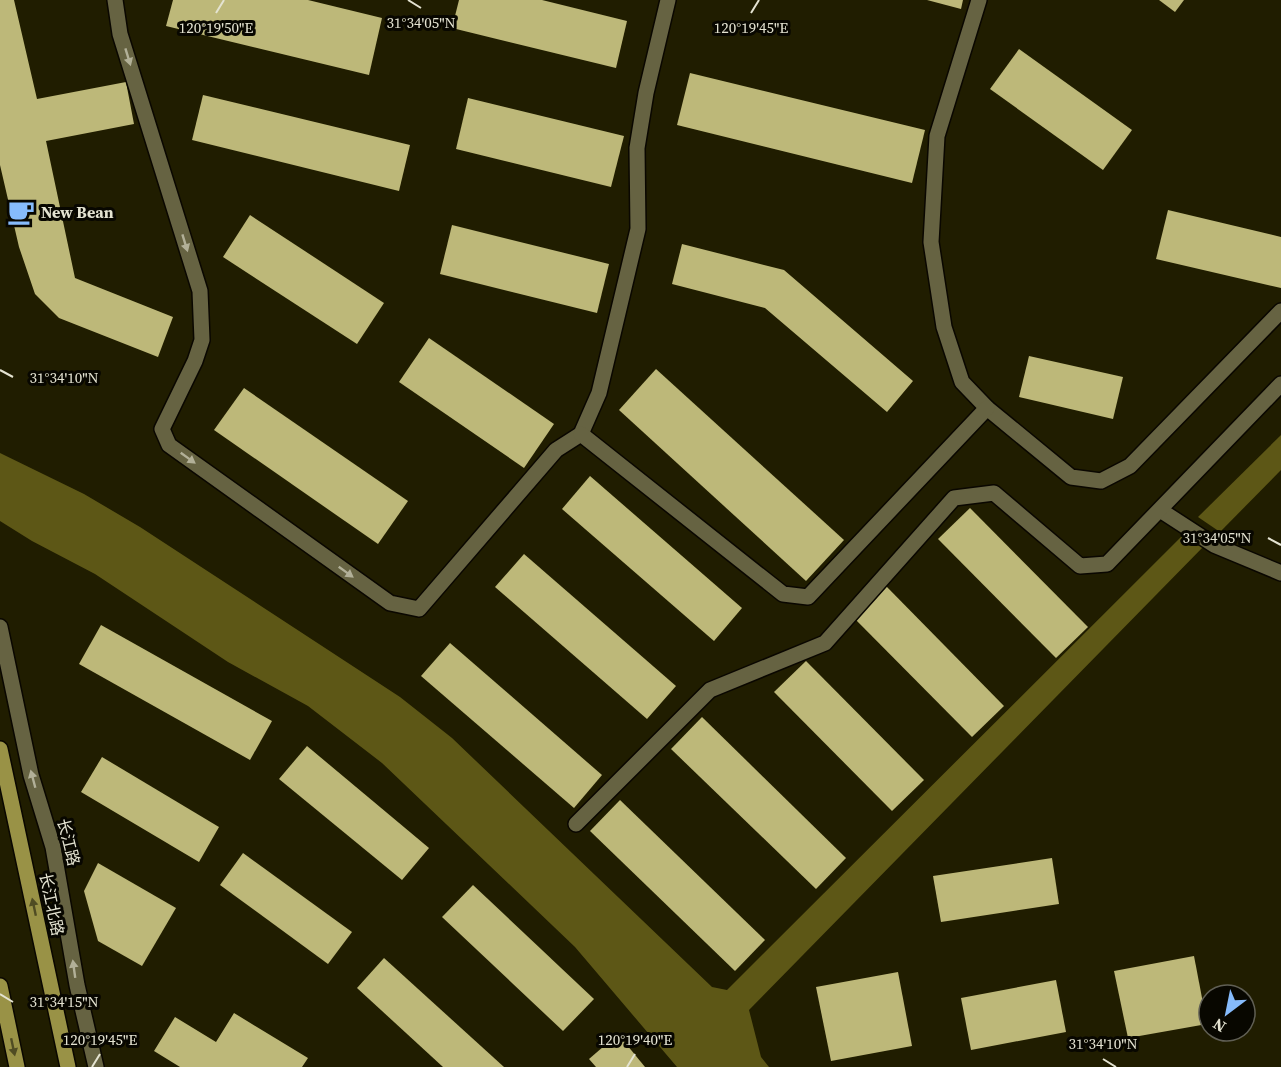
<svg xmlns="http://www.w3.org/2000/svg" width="1281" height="1067" viewBox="0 0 1281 1067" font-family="'Source Serif 4','Noto Sans SC',serif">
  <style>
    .water { fill: #5d5716 }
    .building { fill: #bdb879 }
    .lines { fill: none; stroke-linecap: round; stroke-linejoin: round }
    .minor-casing { stroke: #0a0700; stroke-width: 18 }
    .major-casing { stroke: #0a0700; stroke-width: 18 }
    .minor { stroke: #666342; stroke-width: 15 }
    .major { stroke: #999246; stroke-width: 15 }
    .oneway { fill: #b2b098 }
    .oneway2 { fill: #504c23 }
    .ticks { fill: none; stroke: #e4e3d1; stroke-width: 2 }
    .labels { text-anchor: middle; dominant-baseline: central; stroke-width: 6; stroke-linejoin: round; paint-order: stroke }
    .poi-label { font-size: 16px; font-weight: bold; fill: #e4e3d1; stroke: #080700; text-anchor: start }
    .street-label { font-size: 16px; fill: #e4e3d1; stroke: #080700 }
    .ticks-label { font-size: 15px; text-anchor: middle; fill: #e4e3d1; stroke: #080700; stroke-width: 6; stroke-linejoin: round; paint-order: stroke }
  </style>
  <rect width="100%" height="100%" fill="#201d00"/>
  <g class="water">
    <polygon points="1281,435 1281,470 1220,532 1198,517"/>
    <polygon points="0,453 84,494 140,527 400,697 452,738 712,987 727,990 1185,533 1204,546 749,1010 761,1057 769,1067 677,1067 575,947 382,763 308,706 228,662 95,574 32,541 0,521"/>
  </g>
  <g class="building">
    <polygon points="0,0 14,0 37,99 126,82 134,124 46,141 75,278 173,317 158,357 59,318 35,294 19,247 0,165"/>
    <polygon points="173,0 308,0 382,18 369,75 166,26"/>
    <polygon points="459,0 542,0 627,21 616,68 452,28"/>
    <polygon points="927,0 963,0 961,9"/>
    <polygon points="1159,0 1184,0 1175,12"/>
    <polygon points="1019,49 1132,130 1103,170 990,89"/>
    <polygon points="690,73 925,130 912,183 677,125"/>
    <polygon points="203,95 410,145 399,191 192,140"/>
    <polygon points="468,98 624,136 611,187 456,149"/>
    <polygon points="1168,210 1281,237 1281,288 1156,259"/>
    <polygon points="250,215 384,303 357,344 223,257"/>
    <polygon points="452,225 609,264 597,313 440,274"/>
    <polygon points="682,244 784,270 913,381 887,412 765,308 672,284"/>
    <polygon points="429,338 554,424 524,468 399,382"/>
    <polygon points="1029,356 1123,377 1113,419 1019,397"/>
    <polygon points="656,369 844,540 806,581 619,410"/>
    <polygon points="244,388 408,501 378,544 214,430"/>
    <polygon points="590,476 742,608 714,641 562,509"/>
    <polygon points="970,508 1088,627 1056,658 938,539"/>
    <polygon points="524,554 676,686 647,719 495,587"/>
    <polygon points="886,586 1004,706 972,737 854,618"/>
    <polygon points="101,625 272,721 250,760 79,664"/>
    <polygon points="450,643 602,775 574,808 421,676"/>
    <polygon points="806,661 924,780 892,811 774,692"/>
    <polygon points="702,717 846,858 816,889 671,749"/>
    <polygon points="307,746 429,848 402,880 279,779"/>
    <polygon points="102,757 219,827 199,862 81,792"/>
    <polygon points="620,800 765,940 735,971 590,831"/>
    <polygon points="243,853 352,932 328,964 220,885"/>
    <polygon points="1052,858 1059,904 941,922 933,876"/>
    <polygon points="98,863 176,908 142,966 98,941 84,891"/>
    <polygon points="473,885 594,999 563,1031 442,917"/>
    <polygon points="1194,956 1207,1024 1128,1038 1114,971"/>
    <polygon points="384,958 504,1067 443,1067 357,988"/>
    <polygon points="898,972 912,1046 831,1061 816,987"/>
    <polygon points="1056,980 1066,1032 971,1050 961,998"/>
    <polygon points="234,1013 308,1058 302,1067 180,1067 154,1051 175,1017 216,1042"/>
    <polygon points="618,1034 645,1067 596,1067 589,1059"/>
  </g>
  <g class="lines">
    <defs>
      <g id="minor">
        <polyline points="115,0 120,34 200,291 202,340 195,361 162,429 169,445 390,603 419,609 556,450 581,434 599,393 638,229 637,148 646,93 668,0"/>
        <polyline points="979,0 937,136 931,242 944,327 962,382 987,408 1071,477 1101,481 1130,466 1281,311"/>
        <polyline points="581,434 783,594 808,597 987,408"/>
        <polyline points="1160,510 1214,545 1281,573"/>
        <polyline points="0,627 31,775 53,847 77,985 96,1067"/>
        <polyline points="576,824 710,690 825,643 954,498 994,493 1080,566 1107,564 1281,384"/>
      </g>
      <g id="major">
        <polyline points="0,749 68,1067"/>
        <polyline points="0,986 17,1067"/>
      </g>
    </defs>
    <use href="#minor" class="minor-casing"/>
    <use href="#major" class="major-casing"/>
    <use href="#minor" class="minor"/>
    <use href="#major" class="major"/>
  </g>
  <defs><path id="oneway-solid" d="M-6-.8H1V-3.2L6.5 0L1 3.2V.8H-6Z" transform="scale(1.5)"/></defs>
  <g class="oneway">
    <use href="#oneway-solid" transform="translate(128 57) rotate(73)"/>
    <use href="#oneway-solid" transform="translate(185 243) rotate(73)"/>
    <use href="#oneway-solid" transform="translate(188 458) rotate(36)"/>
    <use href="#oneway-solid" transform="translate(346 572) rotate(36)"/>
    <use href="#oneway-solid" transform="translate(33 779) rotate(-105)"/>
    <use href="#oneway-solid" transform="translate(74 969) rotate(-98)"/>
  </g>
  <g class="oneway2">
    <use href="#oneway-solid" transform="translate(34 907) rotate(-102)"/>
    <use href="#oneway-solid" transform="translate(13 1047) rotate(78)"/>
  </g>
  <path class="ticks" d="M 408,0 L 421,8M 216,13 L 224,0M 751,13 L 759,0M 0,370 L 13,377M 1268,538 L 1281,545M 0,994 L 13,1002M 1103,1059 L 1116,1067M 92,1067 L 100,1054M 627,1067 L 635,1054"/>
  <defs>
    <symbol id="cafe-bare" viewBox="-9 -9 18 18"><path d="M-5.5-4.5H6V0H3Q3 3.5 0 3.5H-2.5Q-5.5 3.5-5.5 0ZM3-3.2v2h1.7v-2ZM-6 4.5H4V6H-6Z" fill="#86bbfb" stroke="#080700" stroke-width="2.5" paint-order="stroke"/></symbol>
  </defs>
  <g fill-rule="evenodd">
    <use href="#cafe-bare" x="2" y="193" width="38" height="38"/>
  </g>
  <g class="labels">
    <g class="poi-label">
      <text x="41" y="212">New Bean</text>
    </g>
    <g class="street-label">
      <text transform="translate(69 842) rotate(76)">长江路</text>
      <text transform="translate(52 904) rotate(78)">长江北路</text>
    </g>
  </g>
  <g class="ticks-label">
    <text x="421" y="28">31°34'05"N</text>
    <text x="216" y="33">120°19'50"E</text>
    <text x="751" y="33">120°19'45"E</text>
    <text x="64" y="383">31°34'10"N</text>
    <text x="1217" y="543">31°34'05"N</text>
    <text x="64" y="1007">31°34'15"N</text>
    <text x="100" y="1045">120°19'45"E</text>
    <text x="635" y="1045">120°19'40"E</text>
    <text x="1103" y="1049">31°34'10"N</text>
  </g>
  <g transform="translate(1227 1013) rotate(212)"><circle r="28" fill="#080700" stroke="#605f54" stroke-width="1.5"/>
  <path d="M0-4.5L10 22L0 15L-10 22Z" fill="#86bbfb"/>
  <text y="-9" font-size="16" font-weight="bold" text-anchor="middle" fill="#e4e3d1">N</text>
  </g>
</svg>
